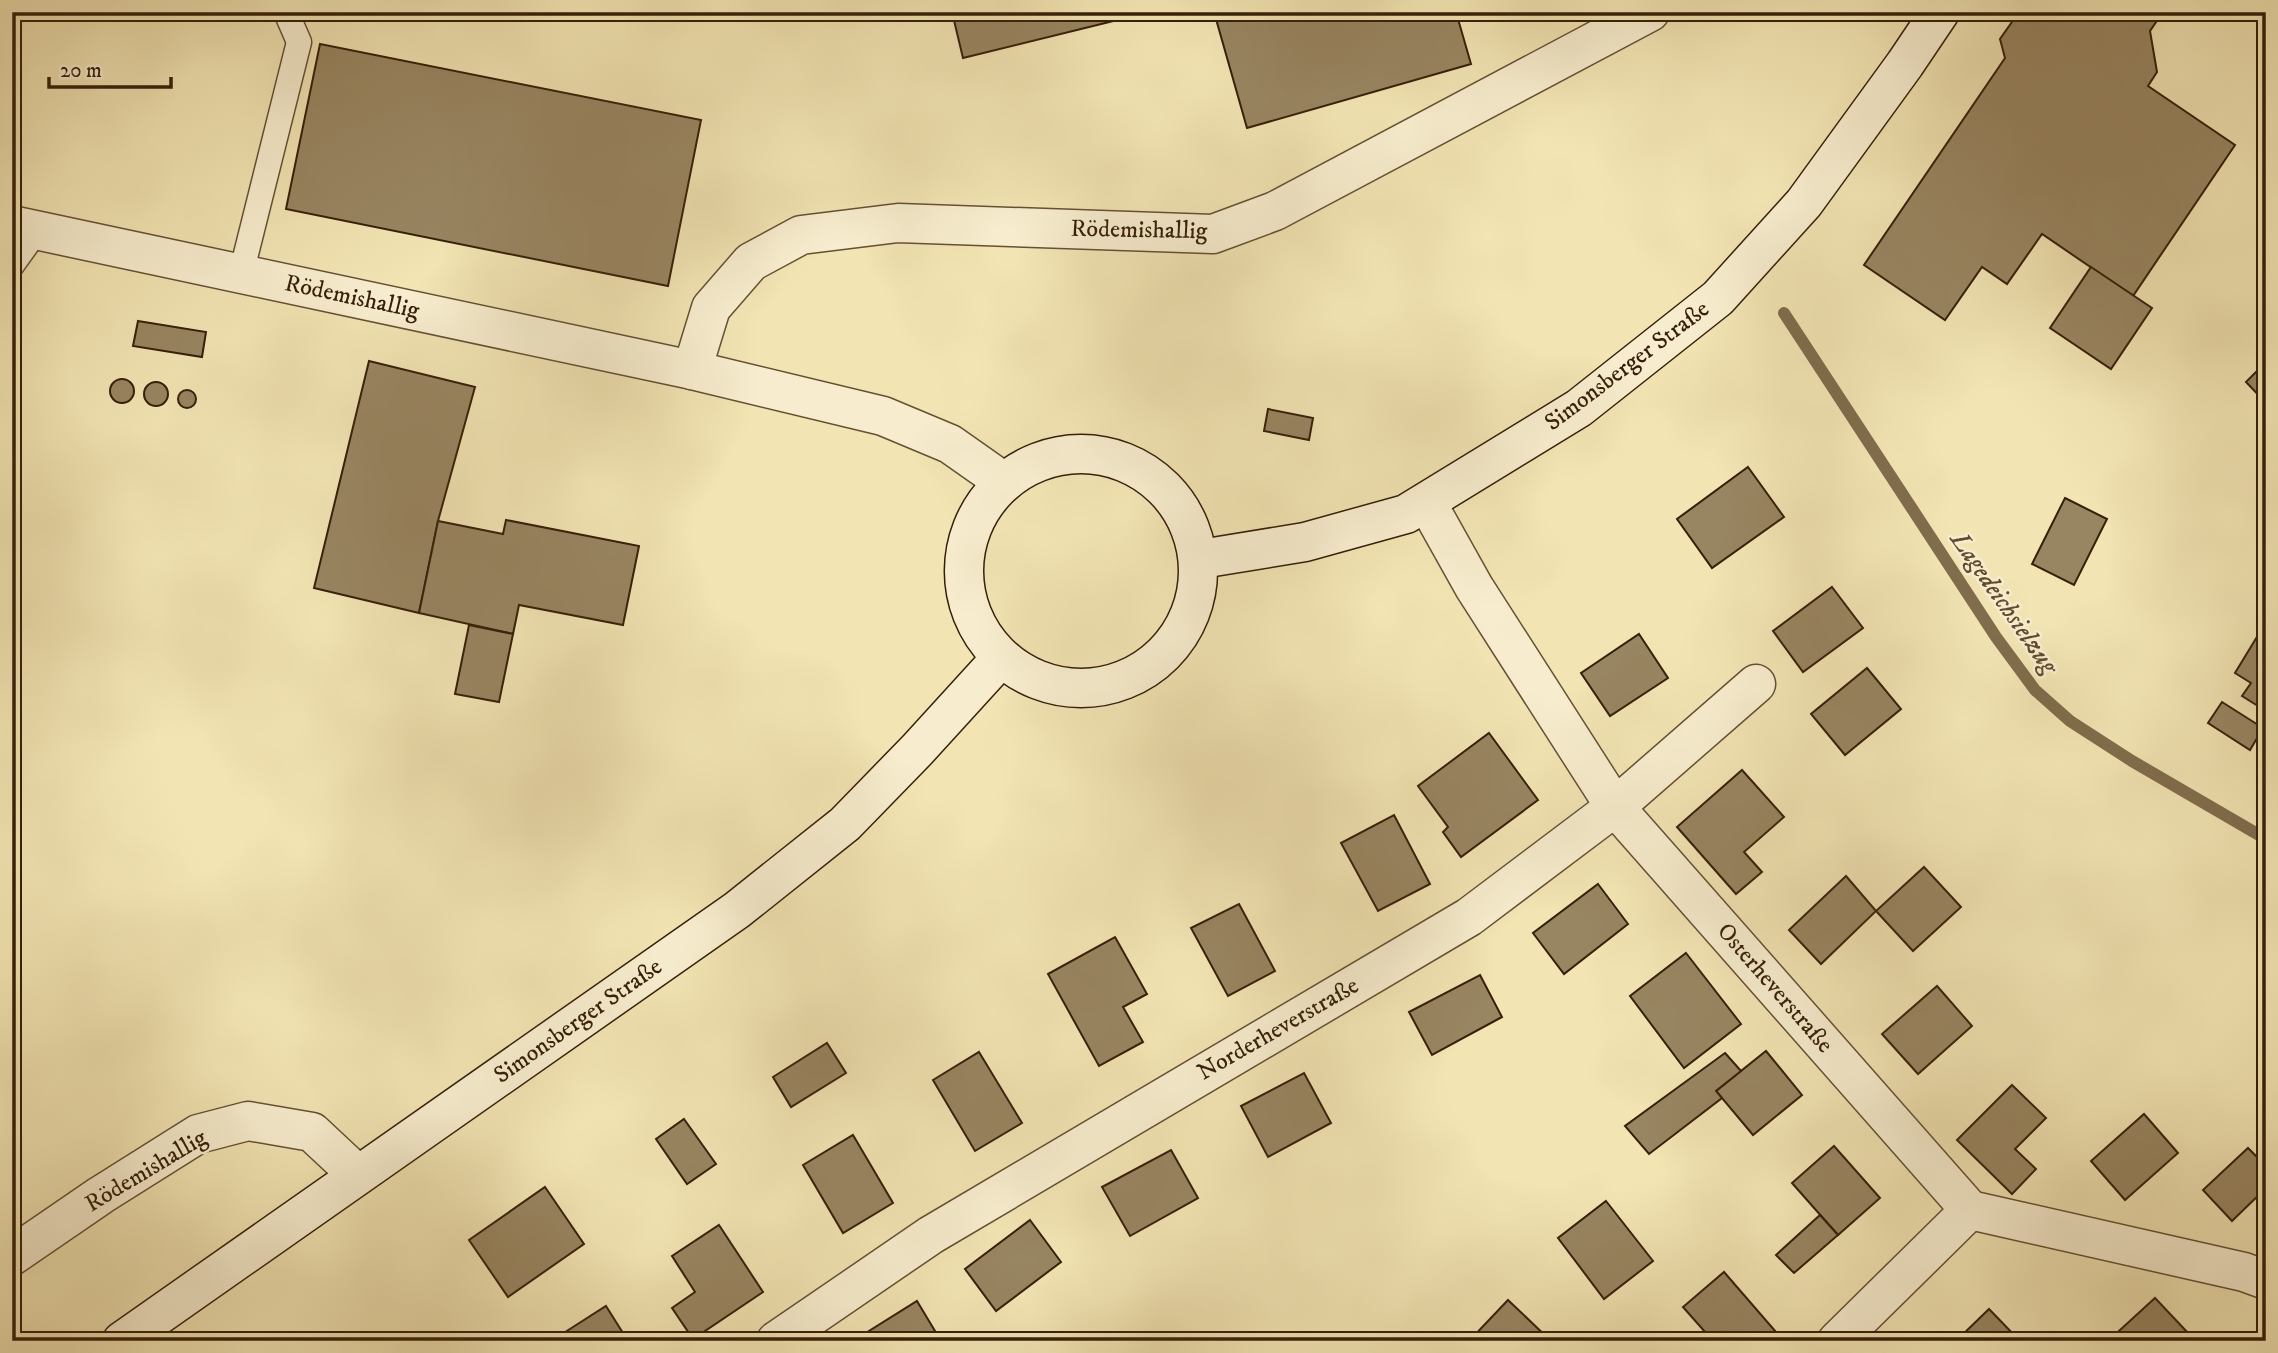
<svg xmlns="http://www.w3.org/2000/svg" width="2278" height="1353" viewBox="0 0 2278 1353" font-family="'IM FELL DW Pica',serif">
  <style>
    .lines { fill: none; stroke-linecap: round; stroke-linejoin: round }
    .stream { stroke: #806d4c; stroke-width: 12 }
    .building { fill: #988561; stroke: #361f09; stroke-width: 2 }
    .service-casing { stroke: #655034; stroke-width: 27 }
    .minor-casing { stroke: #655034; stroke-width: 41 }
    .secondary-casing { stroke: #361f09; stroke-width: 41 }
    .service { stroke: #f7edce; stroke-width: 24 }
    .minor { stroke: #f7edce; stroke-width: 38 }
    .secondary { stroke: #f7edce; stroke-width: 38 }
    .labels { text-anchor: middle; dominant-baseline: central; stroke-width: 5; stroke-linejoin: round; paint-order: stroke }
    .street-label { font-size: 24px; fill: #361f09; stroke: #f7edce }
    .water-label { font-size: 26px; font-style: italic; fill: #614c30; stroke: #f7edce }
  </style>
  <rect width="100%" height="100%" fill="#f2e4b3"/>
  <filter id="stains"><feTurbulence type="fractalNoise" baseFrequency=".00286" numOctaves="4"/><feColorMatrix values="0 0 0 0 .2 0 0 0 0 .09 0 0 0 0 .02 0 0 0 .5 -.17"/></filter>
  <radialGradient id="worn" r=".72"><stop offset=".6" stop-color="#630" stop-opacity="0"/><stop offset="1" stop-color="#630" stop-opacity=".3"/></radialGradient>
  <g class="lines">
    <polyline class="stream" points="1784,313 1996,637 2035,690 2070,721 2132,761 2266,839"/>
  </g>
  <g class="building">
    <polygon points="952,12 1150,12 963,58"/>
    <polygon points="1214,12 1456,12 1471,64 1247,128"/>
    <polygon points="2019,12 2163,12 2150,31 2157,72 2148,86 2235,145 2133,296 2042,234 2007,284 1982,267 1945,320 1864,265 2005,58 2000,39"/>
    <polygon points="320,44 701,120 668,286 286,209"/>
    <polygon points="2091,267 2152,308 2111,369 2050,328"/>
    <polygon points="138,321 206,332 202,357 133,346"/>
    <polygon points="369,361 475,387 438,521 419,613 314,588"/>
    <polygon points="2266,362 2266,403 2246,382"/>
    <circle cx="122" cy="391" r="12"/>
    <circle cx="156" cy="394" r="12"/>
    <circle cx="187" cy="399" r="9"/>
    <polygon points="1268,409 1313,418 1309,440 1264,431"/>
    <polygon points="1748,467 1784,517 1712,568 1677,519"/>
    <polygon points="2065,498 2107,519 2074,585 2032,564"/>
    <polygon points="506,520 639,546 623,625 519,605 513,634 419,613 438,521 503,534"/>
    <polygon points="1832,587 1863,628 1803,672 1773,631"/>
    <polygon points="2266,622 2266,711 2242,696 2251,683 2235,673"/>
    <polygon points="469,625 513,634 499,702 455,694"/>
    <polygon points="1639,634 1668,678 1610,716 1581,673"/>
    <polygon points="1867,668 1901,709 1845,755 1811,714"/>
    <polygon points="2222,702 2263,728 2250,750 2208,723"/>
    <polygon points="1489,733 1538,800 1461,857 1443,832 1448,827 1418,786"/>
    <polygon points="1742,770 1784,817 1744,852 1762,872 1736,894 1677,827"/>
    <polygon points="1394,815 1430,884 1378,911 1341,843"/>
    <polygon points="1924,867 1961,907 1913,951 1876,911"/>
    <polygon points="1846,876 1876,911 1821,964 1789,930"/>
    <polygon points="1598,884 1628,924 1564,974 1533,933"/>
    <polygon points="1239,904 1275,971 1228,996 1191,928"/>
    <polygon points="1115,937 1147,994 1123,1007 1143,1042 1099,1066 1048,974"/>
    <polygon points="1686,953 1741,1024 1684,1068 1630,996"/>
    <polygon points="1480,975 1502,1017 1432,1055 1409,1012"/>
    <polygon points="1937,986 1972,1026 1918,1074 1882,1034"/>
    <polygon points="827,1043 846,1073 791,1107 773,1077"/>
    <polygon points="1766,1051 1802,1095 1753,1135 1716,1091"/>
    <polygon points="979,1052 1022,1123 975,1151 933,1080"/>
    <polygon points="1725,1053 1741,1071 1716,1091 1722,1098 1649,1154 1625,1126"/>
    <polygon points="1304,1073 1331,1123 1268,1157 1241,1106"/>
    <polygon points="2012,1085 2046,1118 2015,1149 2036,1169 2012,1194 1957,1140"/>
    <polygon points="2144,1114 2178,1153 2125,1200 2091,1161"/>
    <polygon points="684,1119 716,1164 687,1184 656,1139"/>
    <polygon points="853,1135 893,1203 843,1233 803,1165"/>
    <polygon points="1834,1146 1880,1198 1838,1235 1792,1183"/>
    <polygon points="2248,1148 2266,1166 2266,1188 2232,1221 2203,1190"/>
    <polygon points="1171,1150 1198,1198 1130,1236 1102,1187"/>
    <polygon points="545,1187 584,1244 508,1297 469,1240"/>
    <polygon points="1606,1201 1653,1261 1604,1299 1558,1238"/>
    <polygon points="1820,1215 1838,1235 1794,1273 1776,1255"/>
    <polygon points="1030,1220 1061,1262 996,1311 965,1269"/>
    <polygon points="719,1225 763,1292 693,1339 672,1308 695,1292 672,1256"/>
    <polygon points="1724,1272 1776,1332 1767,1341 1713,1341 1683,1307"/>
    <polygon points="2155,1298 2190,1335 2184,1341 2108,1341"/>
    <polygon points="1508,1300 1551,1341 1469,1341"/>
    <polygon points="917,1301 941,1341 853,1341"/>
    <polygon points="606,1306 628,1341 562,1341 559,1336"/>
    <polygon points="1989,1309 2020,1341 1956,1341"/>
    <polygon points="402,1333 408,1341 391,1341"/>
  </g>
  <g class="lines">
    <defs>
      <g id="service">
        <polyline points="12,265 37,230"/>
        <polyline points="241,274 299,42 286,12"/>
      </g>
      <g id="minor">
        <polyline points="12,225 692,370 883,416 950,444 1004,482"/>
        <polyline points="692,370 711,308 751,262 801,235 898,223 1213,234 1275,211 1650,12"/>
        <polyline points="1427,503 1474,587 1615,807 1970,1210 2244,1272 2266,1280"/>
        <polyline points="12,1256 101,1195 198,1134 248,1121 312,1132 358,1175"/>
        <polyline points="776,1341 931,1235 1469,917 1615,807 1756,684"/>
        <polyline points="1837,1341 1970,1210"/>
      </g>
      <g id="secondary">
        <circle cx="1081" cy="571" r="117"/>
        <polyline points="1201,559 1305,542 1406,514 1579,408 1718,298 1804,203 1905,64 1940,12"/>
        <polyline points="122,1341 737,910 845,824 917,750 1000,659"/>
      </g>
    </defs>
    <use href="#service" class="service-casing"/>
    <use href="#minor" class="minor-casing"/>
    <use href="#secondary" class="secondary-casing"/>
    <use href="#service" class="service"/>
    <use href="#minor" class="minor"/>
    <use href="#secondary" class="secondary"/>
  </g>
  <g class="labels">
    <g class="street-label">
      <text transform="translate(1139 230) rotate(1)">Rödemishallig</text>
      <text transform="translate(352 297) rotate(12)">Rödemishallig</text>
      <text transform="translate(1627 366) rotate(-37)">Simonsberger Straße</text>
      <text transform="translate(1775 988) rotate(49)">Osterheverstraße</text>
      <text transform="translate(578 1021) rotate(-35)">Simonsberger Straße</text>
      <text transform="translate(1278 1029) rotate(-30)">Norderheverstraße</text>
      <text transform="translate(146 1171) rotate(-31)">Rödemishallig</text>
    </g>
    <g class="water-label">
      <text transform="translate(2004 603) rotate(55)">Lagedeichsielzug</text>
    </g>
  </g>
  <rect width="2278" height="1353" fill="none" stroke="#f2e4b3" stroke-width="42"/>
  <rect x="14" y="14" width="2250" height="1325" fill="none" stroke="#361f09" stroke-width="3.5"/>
  <rect x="21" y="21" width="2236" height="1311" fill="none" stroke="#361f09" stroke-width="2"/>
  <path d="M49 77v10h122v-10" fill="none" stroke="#361f09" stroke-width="3.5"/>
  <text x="60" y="77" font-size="21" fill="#361f09" stroke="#f7edce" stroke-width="5" paint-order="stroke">20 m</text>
  <rect width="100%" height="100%" filter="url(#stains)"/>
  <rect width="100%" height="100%" fill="url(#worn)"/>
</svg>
